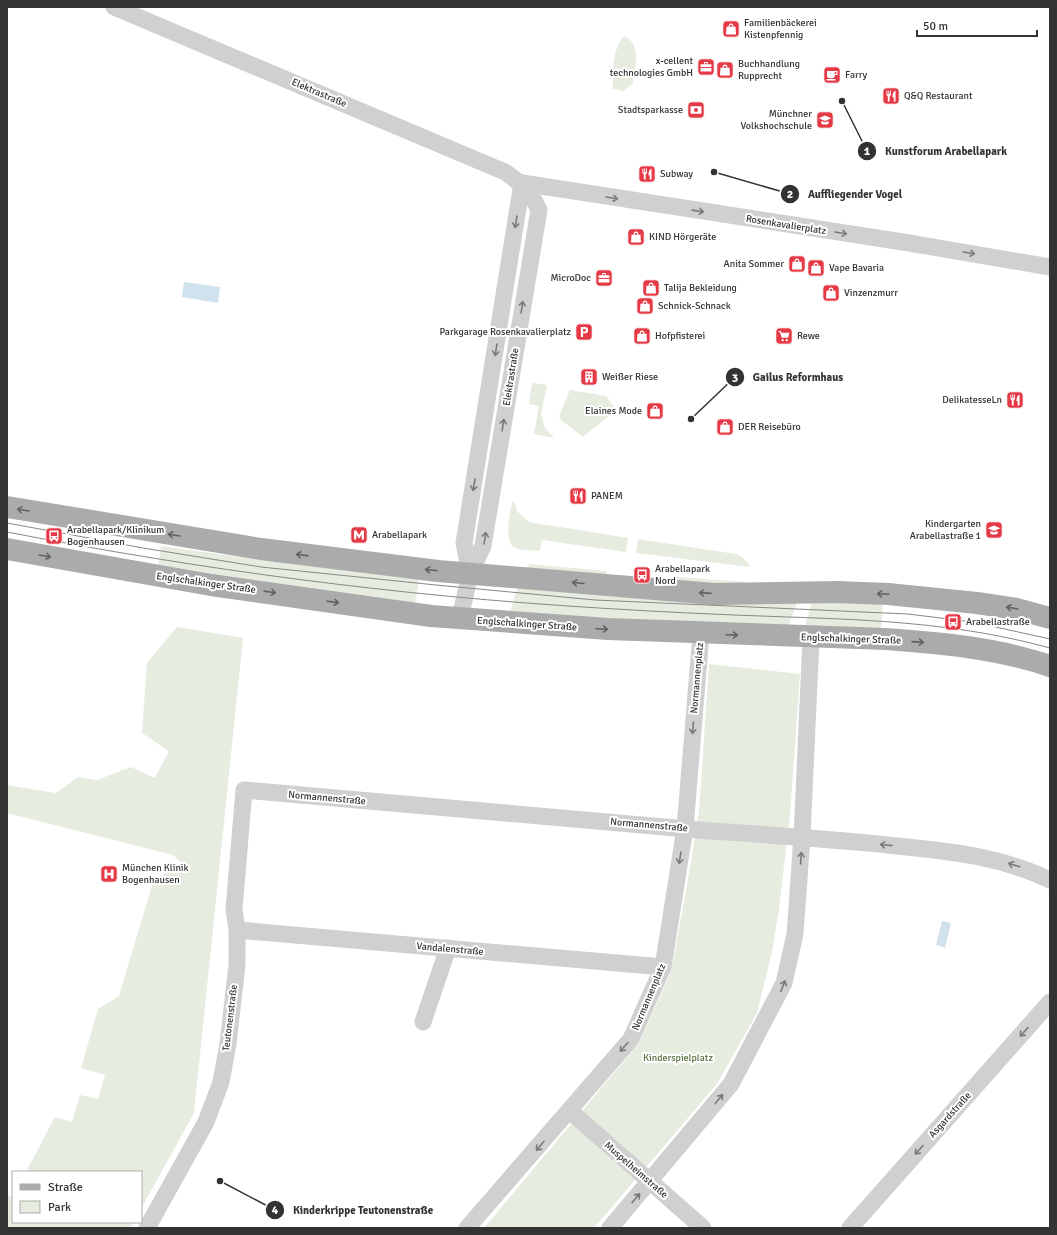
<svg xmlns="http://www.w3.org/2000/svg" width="1057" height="1235" viewBox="0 0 1057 1235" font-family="Signika,sans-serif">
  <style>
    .green { fill: #e6ecdf }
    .water { fill: #cfe2ee }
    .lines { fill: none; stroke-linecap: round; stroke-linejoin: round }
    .minor { stroke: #d0d0d0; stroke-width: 17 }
    .major { stroke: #ababab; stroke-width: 22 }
    .tram { stroke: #888; stroke-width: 1 }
    .oneway { stroke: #7a7a7a }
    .oneway2 { stroke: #636363 }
    .labels { text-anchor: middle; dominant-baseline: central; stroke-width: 4; stroke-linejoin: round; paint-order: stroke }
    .poi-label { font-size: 10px; fill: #333; stroke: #fff; text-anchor: start }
    .street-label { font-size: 10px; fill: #333; stroke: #fff }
    .park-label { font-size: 10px; fill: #56703f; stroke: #fff }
    .leader { fill: none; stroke: #333; stroke-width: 1.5 }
    .callout-dot { fill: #333; stroke: #fff; stroke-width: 1.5 }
    .mark-label { font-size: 12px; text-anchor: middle; font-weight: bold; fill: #fff }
    .callout-label { font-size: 11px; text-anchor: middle; font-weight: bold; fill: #333; stroke: #fff; stroke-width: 4; stroke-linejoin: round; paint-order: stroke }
  </style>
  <rect width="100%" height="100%" fill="#fff"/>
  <g class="green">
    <path d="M 624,36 C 642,43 635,68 633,83 L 623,91 L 613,89 C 613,71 612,50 624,36 Z"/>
    <polygon points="532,383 547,385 541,414 545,428 554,438 534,434 539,406 529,404"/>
    <polygon points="570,390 606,396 616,410 583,437 561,420 559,416"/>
    <path d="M 513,500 L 518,512 L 529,522 L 628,538 L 626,552 L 542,540 L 540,551 C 532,550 522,551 515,548 C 503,543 510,510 513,500 Z"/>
    <polygon points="638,539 736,554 743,558 751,567 636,553"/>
    <polygon points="161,546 234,556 254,556 420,576 415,603 158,567"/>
    <polygon points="529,564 607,571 606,576 528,569"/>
    <polygon points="677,577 747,582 746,587 676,582"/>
    <polygon points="518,587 798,600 787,630 509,614"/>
    <polygon points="813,601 883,602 881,631 803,630"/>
    <polygon points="177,627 243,638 194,1113 141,1209 141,1172 26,1172 55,1117 72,1122 80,1095 98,1099 105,1075 81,1068 98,1009 119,996 154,879 184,865 173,855 7,813 7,785 56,793 78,777 97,780 131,767 155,778 169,751 142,733 147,663"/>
    <polygon points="709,664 800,674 790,815 779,909 772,952 757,1013 717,1084 594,1228 484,1228 639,1043 671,972 687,885 699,811"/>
    <polygon points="7,1195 13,1197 13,1222 134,1222 130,1228 7,1228"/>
  </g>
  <g class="water">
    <polygon points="184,282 220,287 218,303 182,297"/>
    <polygon points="942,921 951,923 945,948 936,945"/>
  </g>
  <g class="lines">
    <g class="minor">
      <path d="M 114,7 L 505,172 C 521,183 531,192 539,210 L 483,546 L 470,574 L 460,618"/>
      <polyline points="522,183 903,242 1050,267"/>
      <polyline points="470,574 464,543 522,183"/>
      <polyline points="237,930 663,967"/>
      <polyline points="423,1022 448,948"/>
      <polyline points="570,1111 703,1228"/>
      <path d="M 147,1228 L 206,1122 L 221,1082 L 228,1044 L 237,965 L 237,930 L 234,909 L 244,790 L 710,831 C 766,834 823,839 879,844 C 941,851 993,853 1050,880"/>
      <polyline points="467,1228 631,1039 663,967 685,828 701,634"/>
      <polyline points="610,1228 731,1084 784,983 795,934 802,837 811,638"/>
      <polyline points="850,1228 1050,1002"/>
    </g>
    <g class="major">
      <polyline points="7,507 261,549 438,571 714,594 837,592 888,594 977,603 1017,609 1050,618"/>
      <path d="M 7,549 L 211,585 L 431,616 L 608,629 L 886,639 C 941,643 997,648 1050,666"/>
    </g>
    <g class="tram">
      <polyline points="7,523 143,548 261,567 436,585 595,600 908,614 973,622 1050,639"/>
      <path d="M 7,532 C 202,570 400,596 599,608 C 662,612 725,615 789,617 C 878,620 963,624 1050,648"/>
    </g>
  </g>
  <defs><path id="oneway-shaft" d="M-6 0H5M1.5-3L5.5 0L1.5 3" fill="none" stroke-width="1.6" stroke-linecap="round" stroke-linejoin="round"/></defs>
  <g class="oneway">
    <use href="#oneway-shaft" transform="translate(612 198) rotate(9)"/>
    <use href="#oneway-shaft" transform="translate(698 211) rotate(8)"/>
    <use href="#oneway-shaft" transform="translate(516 222) rotate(99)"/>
    <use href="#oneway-shaft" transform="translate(841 233) rotate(9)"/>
    <use href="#oneway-shaft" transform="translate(969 253) rotate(9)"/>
    <use href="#oneway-shaft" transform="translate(522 307) rotate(-81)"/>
    <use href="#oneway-shaft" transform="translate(496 350) rotate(99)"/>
    <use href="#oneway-shaft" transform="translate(503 425) rotate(-81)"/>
    <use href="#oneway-shaft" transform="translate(474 485) rotate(100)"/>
    <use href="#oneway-shaft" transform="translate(485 538) rotate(-81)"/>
    <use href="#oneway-shaft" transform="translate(693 728) rotate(95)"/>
    <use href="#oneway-shaft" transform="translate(886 845) rotate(-174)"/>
    <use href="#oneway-shaft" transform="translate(680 858) rotate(99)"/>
    <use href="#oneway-shaft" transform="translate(801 858) rotate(-86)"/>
    <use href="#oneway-shaft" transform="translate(1014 865) rotate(-162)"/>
    <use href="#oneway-shaft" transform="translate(783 986) rotate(-68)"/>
    <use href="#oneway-shaft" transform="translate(1024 1032) rotate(132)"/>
    <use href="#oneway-shaft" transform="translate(624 1047) rotate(130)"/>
    <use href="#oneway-shaft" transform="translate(719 1099) rotate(-50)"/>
    <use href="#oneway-shaft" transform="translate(540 1146) rotate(131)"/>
    <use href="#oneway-shaft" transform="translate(919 1150) rotate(132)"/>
    <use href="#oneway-shaft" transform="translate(636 1198) rotate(-49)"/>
  </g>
  <g class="oneway2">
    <use href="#oneway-shaft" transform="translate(23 510) rotate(-171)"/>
    <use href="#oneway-shaft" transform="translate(174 535) rotate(-171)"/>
    <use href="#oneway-shaft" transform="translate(302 555) rotate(-172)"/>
    <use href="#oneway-shaft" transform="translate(45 556) rotate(10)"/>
    <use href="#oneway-shaft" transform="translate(431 570) rotate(-174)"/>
    <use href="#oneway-shaft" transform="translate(578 583) rotate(-175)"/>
    <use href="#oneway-shaft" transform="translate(270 592) rotate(8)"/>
    <use href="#oneway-shaft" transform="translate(705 593) rotate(-176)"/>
    <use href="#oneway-shaft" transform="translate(883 594) rotate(-177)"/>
    <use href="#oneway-shaft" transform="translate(333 602) rotate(8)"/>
    <use href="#oneway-shaft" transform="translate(1012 608) rotate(-170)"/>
    <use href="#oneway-shaft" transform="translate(602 629) rotate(3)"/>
    <use href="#oneway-shaft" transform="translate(732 635) rotate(2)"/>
    <use href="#oneway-shaft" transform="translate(918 642) rotate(4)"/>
  </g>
  <defs>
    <symbol id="shop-square" viewBox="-11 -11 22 22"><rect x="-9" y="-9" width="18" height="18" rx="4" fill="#e63946" stroke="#fff"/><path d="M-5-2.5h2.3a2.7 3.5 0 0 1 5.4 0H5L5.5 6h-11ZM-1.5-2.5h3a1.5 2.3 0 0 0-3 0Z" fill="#fff"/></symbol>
    <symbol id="office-square" viewBox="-11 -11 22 22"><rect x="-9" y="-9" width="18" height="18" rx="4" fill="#e63946" stroke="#fff"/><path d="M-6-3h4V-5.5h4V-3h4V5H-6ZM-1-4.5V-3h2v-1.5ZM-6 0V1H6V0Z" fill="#fff"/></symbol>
    <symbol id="cafe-square" viewBox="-11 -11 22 22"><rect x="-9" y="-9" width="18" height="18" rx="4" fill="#e63946" stroke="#fff"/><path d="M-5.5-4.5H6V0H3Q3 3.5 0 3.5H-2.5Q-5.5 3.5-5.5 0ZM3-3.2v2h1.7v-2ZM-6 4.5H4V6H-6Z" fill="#fff"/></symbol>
    <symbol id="restaurant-square" viewBox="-11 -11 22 22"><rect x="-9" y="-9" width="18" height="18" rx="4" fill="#e63946" stroke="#fff"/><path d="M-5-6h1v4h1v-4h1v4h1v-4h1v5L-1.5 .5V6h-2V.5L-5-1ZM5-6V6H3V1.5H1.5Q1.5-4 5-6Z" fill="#fff"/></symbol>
    <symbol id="bank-square" viewBox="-11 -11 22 22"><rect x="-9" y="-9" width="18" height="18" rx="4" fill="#e63946" stroke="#fff"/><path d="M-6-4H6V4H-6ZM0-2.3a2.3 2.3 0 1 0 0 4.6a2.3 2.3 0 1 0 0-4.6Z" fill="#fff"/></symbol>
    <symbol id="university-square" viewBox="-11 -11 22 22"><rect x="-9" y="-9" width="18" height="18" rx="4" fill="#e63946" stroke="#fff"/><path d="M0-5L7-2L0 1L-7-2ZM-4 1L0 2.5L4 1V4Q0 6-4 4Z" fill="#fff"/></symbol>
    <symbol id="parking-square" viewBox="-11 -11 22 22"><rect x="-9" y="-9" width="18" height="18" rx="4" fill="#e63946" stroke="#fff"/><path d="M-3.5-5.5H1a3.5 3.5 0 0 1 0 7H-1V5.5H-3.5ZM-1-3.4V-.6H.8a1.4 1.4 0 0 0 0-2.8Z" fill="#fff"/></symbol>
    <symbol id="supermarket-square" viewBox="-11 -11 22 22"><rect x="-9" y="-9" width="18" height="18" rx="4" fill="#e63946" stroke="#fff"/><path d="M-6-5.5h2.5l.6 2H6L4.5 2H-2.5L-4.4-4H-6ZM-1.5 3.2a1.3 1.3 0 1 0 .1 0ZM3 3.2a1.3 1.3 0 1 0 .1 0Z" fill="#fff"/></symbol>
    <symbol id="building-square" viewBox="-11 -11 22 22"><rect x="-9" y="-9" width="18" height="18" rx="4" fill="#e63946" stroke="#fff"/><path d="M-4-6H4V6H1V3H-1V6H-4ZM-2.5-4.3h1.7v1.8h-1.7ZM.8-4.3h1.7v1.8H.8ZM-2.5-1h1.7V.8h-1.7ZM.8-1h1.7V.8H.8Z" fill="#fff"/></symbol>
    <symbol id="school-square" viewBox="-11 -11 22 22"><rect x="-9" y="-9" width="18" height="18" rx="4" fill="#e63946" stroke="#fff"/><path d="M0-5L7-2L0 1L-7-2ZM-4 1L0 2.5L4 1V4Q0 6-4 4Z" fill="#fff"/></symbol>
    <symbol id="metro-square" viewBox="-11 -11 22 22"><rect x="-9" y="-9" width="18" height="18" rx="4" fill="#e63946" stroke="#fff"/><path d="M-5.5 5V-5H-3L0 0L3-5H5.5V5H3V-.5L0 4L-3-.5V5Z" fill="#fff"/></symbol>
    <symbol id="bus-square" viewBox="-11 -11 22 22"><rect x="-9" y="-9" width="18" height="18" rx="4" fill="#e63946" stroke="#fff"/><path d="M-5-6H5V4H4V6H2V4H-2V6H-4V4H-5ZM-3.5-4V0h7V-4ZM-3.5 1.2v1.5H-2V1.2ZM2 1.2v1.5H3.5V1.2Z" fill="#fff"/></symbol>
    <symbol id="hospital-square" viewBox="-11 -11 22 22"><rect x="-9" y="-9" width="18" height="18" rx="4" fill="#e63946" stroke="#fff"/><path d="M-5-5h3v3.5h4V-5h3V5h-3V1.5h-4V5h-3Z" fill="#fff"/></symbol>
  </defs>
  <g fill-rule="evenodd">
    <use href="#shop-square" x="721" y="19" width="20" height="20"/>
    <use href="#office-square" x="696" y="57" width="20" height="20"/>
    <use href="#shop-square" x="715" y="60" width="20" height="20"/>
    <use href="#cafe-square" x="822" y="65" width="20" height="20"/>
    <use href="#restaurant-square" x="881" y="86" width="20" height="20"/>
    <use href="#bank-square" x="686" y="100" width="20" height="20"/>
    <use href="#university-square" x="815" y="110" width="20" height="20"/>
    <use href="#restaurant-square" x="637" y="164" width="20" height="20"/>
    <use href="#shop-square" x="626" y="227" width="20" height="20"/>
    <use href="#shop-square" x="787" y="254" width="20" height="20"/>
    <use href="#shop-square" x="806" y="258" width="20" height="20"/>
    <use href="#office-square" x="594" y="268" width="20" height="20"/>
    <use href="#shop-square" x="641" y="278" width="20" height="20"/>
    <use href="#shop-square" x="821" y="283" width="20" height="20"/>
    <use href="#shop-square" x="635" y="296" width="20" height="20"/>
    <use href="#parking-square" x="574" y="322" width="20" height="20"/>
    <use href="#shop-square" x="632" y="326" width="20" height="20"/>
    <use href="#supermarket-square" x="774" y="326" width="20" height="20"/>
    <use href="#building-square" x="579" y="367" width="20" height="20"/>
    <use href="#restaurant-square" x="1005" y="390" width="20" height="20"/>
    <use href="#shop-square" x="645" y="401" width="20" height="20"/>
    <use href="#shop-square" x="715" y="417" width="20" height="20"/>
    <use href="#restaurant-square" x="568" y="486" width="20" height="20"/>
    <use href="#school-square" x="984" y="520" width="20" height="20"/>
    <use href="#metro-square" x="349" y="525" width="20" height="20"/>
    <use href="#bus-square" x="44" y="526" width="20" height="20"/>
    <use href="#bus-square" x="632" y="565" width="20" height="20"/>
    <use href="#bus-square" x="943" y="612" width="20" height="20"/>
    <use href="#hospital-square" x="99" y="864" width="20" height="20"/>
  </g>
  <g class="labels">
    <g class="poi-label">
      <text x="744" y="23">Familienbäckerei<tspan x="744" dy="12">Kistenpfennig</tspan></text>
      <text x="693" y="61" text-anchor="end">x-cellent<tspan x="693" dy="12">technologies GmbH</tspan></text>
      <text x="738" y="64">Buchhandlung<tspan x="738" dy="12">Rupprecht</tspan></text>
      <text x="845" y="75">Farry</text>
      <text x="904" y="96">Q&amp;Q Restaurant</text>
      <text x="683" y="110" text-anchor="end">Stadtsparkasse</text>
      <text x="812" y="114" text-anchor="end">Münchner<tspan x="812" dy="12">Volkshochschule</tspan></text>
      <text x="660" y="174">Subway</text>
      <text x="649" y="237">KIND Hörgeräte</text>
      <text x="784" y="264" text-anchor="end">Anita Sommer</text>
      <text x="829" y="268">Vape Bavaria</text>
      <text x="591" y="278" text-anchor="end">MicroDoc</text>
      <text x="664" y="288">Talija Bekleidung</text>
      <text x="844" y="293">Vinzenzmurr</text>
      <text x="658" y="306">Schnick-Schnack</text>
      <text x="571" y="332" text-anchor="end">Parkgarage Rosenkavalierplatz</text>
      <text x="655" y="336">Hofpfisterei</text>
      <text x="797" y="336">Rewe</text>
      <text x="602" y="377">Weißer Riese</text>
      <text x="1002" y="400" text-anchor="end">DelikatesseLn</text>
      <text x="642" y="411" text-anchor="end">Elaines Mode</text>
      <text x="738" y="427">DER Reisebüro</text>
      <text x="591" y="496">PANEM</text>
      <text x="981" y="524" text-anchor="end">Kindergarten<tspan x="981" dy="12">Arabellastraße 1</tspan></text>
      <text x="67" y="530">Arabellapark/Klinikum<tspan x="67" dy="12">Bogenhausen</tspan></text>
      <text x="372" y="535">Arabellapark</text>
      <text x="655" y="569">Arabellapark<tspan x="655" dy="12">Nord</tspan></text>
      <text x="966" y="622">Arabellastraße</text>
      <text x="122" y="868">München Klinik<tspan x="122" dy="12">Bogenhausen</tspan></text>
    </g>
    <g class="street-label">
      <text transform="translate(319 93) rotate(23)">Elektrastraße</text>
      <text transform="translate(786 225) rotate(9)">Rosenkavalierplatz</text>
      <text transform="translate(511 377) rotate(-81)">Elektrastraße</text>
      <text transform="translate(206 583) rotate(8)">Englschalkinger Straße</text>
      <text transform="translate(527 624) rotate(4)">Englschalkinger Straße</text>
      <text transform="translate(851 639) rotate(2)">Englschalkinger Straße</text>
      <text transform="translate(697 678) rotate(-85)">Normannenplatz</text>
      <text transform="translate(327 798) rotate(5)">Normannenstraße</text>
      <text transform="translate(649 825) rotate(5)">Normannenstraße</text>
      <text transform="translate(450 949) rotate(5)">Vandalenstraße</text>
      <text transform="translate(649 997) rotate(-67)">Normannenplatz</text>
      <text transform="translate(230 1018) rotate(-83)">Teutonenstraße</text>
      <text transform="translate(950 1115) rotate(-48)">Asgardstraße</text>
      <text transform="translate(636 1170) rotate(41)">Muspelheimstraße</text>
    </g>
    <g class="park-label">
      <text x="678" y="1058">Kinderspielplatz</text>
    </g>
  </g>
  <path class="leader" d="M842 101L867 151M714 172L790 194M691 419L735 377M220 1181L275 1210"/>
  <g class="callout-dot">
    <circle cx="842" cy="101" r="4"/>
    <circle cx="714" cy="172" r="4"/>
    <circle cx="691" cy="419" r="4"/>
    <circle cx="220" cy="1181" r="4"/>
    <circle cx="867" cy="151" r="10"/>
    <circle cx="790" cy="194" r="10"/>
    <circle cx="735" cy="377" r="10"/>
    <circle cx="275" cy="1210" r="10"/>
  </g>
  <g class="mark-label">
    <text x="867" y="155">1</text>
    <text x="790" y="198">2</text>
    <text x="735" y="382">3</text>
    <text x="275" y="1214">4</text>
  </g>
  <g class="callout-label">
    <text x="946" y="155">Kunstforum Arabellapark</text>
    <text x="855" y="198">Auffliegender Vogel</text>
    <text x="798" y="381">Gailus Reformhaus</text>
    <text x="363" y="1214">Kinderkrippe Teutonenstraße</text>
  </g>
  <rect width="1057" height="1235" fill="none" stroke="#333333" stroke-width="16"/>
  <rect x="12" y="1171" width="130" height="52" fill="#ffffff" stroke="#adadad"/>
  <rect x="20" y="1184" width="20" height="6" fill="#ababab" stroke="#adadad"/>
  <text x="48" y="1191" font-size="12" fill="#333333">Straße</text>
  <rect x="20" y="1201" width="20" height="12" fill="#e6ecdf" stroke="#adadad"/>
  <text x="48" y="1211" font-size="12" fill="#333333">Park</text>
  <path d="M917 30v6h120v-6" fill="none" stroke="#333333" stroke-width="2"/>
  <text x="923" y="30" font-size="12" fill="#333333" stroke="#ffffff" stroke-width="3" paint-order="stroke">50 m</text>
</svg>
